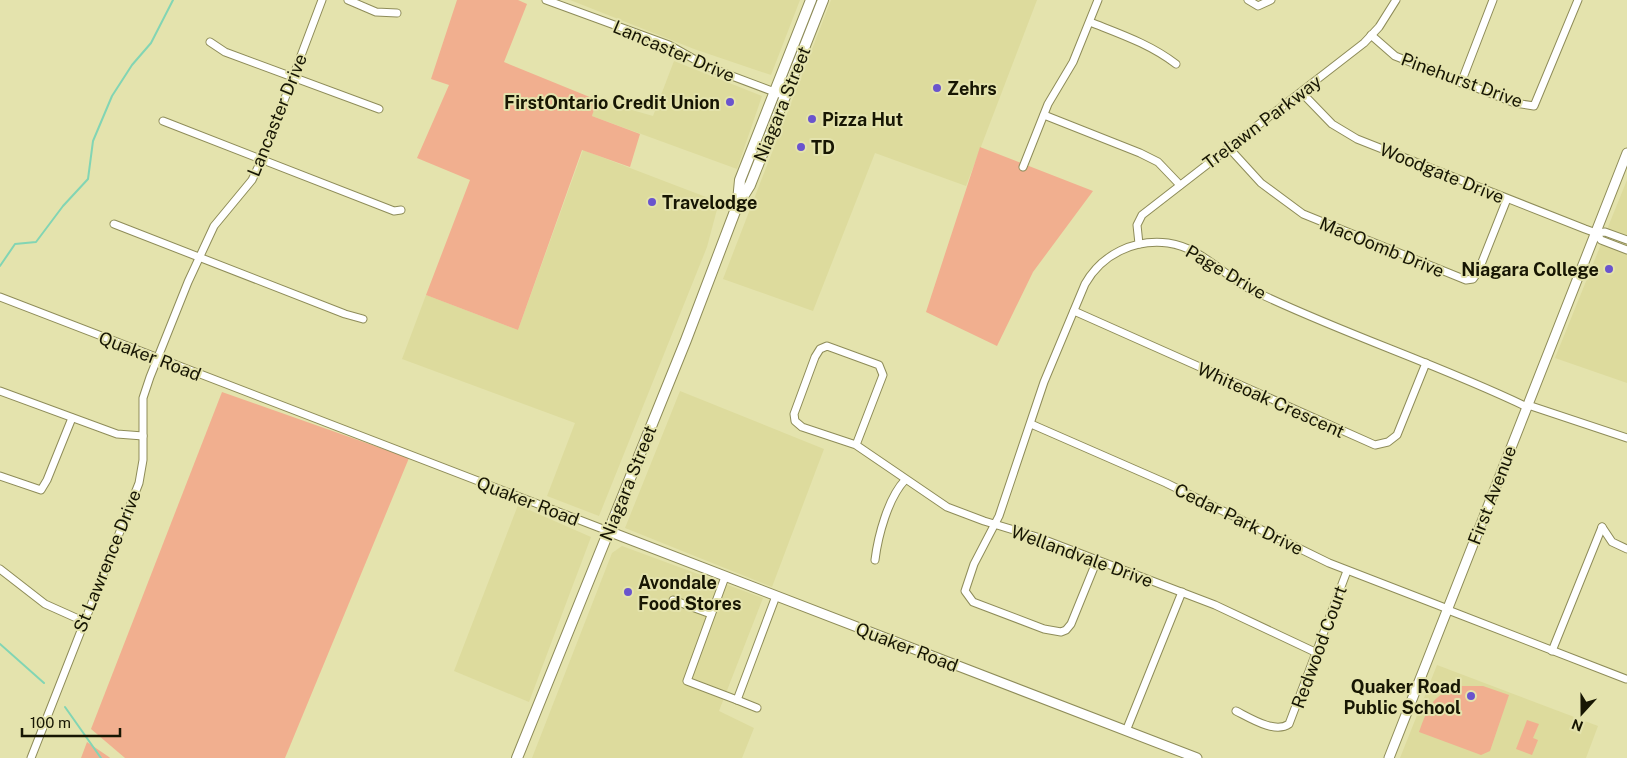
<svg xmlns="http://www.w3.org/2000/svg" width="1627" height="758" viewBox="0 0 1627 758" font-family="'Public Sans',sans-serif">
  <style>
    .built { fill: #dddb9d }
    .green { fill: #f1af8f }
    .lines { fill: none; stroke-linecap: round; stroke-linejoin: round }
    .stream { stroke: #82d5b4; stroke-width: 2 }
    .minor-casing { stroke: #8e8c59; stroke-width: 9 }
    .tertiary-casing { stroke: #8e8c59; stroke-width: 11 }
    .secondary-casing { stroke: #8e8c59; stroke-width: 12 }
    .minor { stroke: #fff; stroke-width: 7 }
    .tertiary { stroke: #fff; stroke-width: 9 }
    .secondary { stroke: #fff; stroke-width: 10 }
    .poi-dot { fill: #6a54cd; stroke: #e4e3ad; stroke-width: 2 }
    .labels { text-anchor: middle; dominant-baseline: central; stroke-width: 4; stroke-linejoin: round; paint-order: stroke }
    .street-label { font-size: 18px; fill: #171603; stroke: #e4e3ad }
    .poi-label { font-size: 18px; font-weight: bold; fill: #171603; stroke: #e4e3ad; text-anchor: start }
  </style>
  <rect width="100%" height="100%" fill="#e4e3ad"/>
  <g class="built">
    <polygon points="570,0 800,0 771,75 694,49"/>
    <polygon points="831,0 1037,0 966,186 875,153 813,311 723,279"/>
    <polygon points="674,61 762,96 737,169 592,116 597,100 653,116"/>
    <polygon points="583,150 719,202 707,247 599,516 547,496 575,423 402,359 426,295 518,330"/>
    <polygon points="1627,180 1627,383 1555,358"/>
    <polygon points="680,391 824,449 772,587 625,528"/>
    <polygon points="518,505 591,537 529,702 454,671"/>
    <polygon points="622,546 763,598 719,711 754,728 742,758 532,758 612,553"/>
    <polygon points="1437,665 1598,726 1586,758 1400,758"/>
  </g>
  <g class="green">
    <polygon points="457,0 518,0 527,4 504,62 597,100 592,116 640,134 630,167 582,150 518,330 426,295 470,180 417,158 449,85 431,79"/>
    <polygon points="980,147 1093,191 1033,272 997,346 926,312"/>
    <polygon points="222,392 409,458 285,758 125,758 91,729"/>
    <path d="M 1455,686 L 1483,686 L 1509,695 L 1490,751 L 1481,755 L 1419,732 C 1429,705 1430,700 1455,686 Z"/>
    <polygon points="1527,720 1539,724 1533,738 1538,740 1532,755 1516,749"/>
    <polygon points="87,742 109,757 110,758 81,758"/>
  </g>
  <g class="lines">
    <g class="stream">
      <polyline points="0,266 15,244 36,242 63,206 88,179 93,141 112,96 132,65 151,43 173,0"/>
      <polyline points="0,644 44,683"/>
      <polyline points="65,707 101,758"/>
    </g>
    <defs>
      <g id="minor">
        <polyline points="348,0 376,12 397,13"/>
        <polyline points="546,0 669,45 708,67 785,96"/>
        <polyline points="1248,0 1258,6 1271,0"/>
        <path d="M 1090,22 C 1120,34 1150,44 1176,64"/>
        <polyline points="1371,35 1395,56 1515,103 1534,106 1578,0"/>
        <polyline points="210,42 225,52 379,109"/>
        <polyline points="1461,83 1493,0"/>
        <polyline points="1302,93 1332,124 1357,139 1585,229 1596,233 1605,232 1627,240"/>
        <polyline points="1044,115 1140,153 1158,162 1180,185"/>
        <polyline points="163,121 394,211 401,210"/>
        <polyline points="1229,148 1261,183 1303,214 1466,280 1473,279 1478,272 1507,199"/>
        <polyline points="1023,167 1048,104 1073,62 1098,0"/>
        <polyline points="114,224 345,314 363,319"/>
        <polyline points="1596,233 1601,240 1627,250"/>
        <polyline points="1139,244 1137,225 1142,215 1364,43 1379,27 1396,0"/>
        <polyline points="0,297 608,531"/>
        <polyline points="1074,311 1375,445 1388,442 1397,435 1426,363"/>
        <polyline points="0,391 117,434 143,436"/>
        <polyline points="1528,405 1627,438"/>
        <polyline points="1031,424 1166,483 1329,563 1448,609"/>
        <polyline points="856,445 883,375 879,365 827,346 820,349 815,357 794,414 795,421 802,427 856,445 947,507 984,521 1037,537 1215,605 1317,653"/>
        <polyline points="0,476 41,490 47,480 72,418"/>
        <polyline points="1602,527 1612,542 1627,549"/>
        <path d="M 875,560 C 878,536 888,498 905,480"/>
        <path d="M 1097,560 L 1071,624 L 1066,630 L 1061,632 L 1044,629 L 973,602 L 965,591 L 974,564 L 999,516 L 1044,382 L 1085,284 C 1102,254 1134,239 1168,243 C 1203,248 1224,277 1254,291 C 1343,334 1438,364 1527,407"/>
        <polyline points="0,569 45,604 83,621"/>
        <polyline points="725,577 687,681 737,700 776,596"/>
        <polyline points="673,600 711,614"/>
        <polyline points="1448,610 1626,679"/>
        <polyline points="1552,651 1602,527"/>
        <polyline points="737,700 757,708"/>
        <path d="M 1236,711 C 1250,718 1275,734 1289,724 L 1347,571"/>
        <polyline points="1126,731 1182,592"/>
        <polyline points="31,758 139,483 143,460 143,398 150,377 188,282 214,226 252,180 262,159 322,0"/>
      </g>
      <g id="tertiary">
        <polyline points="608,531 1197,758"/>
        <polyline points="1389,758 1627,153"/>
      </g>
      <g id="secondary">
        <polyline points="738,201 740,180 811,0"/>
        <polyline points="517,758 686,340 737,206 750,185 823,0"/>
      </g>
    </defs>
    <use href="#minor" class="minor-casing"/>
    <use href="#tertiary" class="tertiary-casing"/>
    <use href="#secondary" class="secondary-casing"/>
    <use href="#minor" class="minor"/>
    <use href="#tertiary" class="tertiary"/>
    <use href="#secondary" class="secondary"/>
  </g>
  <g class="poi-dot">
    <circle cx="937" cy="88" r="5"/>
    <circle cx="730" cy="102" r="5"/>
    <circle cx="812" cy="119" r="5"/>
    <circle cx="801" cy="147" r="5"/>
    <circle cx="652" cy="202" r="5"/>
    <circle cx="1609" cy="269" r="5"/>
    <circle cx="628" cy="592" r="5"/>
    <circle cx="1471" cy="696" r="5"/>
  </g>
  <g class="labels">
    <g class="street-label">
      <text transform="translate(674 51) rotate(23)">Lancaster Drive</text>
      <text transform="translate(1462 80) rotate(20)">Pinehurst Drive</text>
      <text transform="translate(782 104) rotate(-68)">Niagara Street</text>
      <text transform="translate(277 115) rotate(-68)">Lancaster Drive</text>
      <text transform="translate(1262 122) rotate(-37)">Trelawn Parkway</text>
      <text transform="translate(1442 173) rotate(22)">Woodgate Drive</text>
      <text transform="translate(1382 247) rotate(22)">MacOomb Drive</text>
      <text transform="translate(1226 272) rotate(30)">Page Drive</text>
      <text transform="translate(150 356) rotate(21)">Quaker Road</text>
      <text transform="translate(1271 400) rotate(24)">Whiteoak Crescent</text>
      <text transform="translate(628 483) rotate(-68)">Niagara Street</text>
      <text transform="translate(1492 495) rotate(-69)">First Avenue</text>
      <text transform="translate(528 501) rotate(21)">Quaker Road</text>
      <text transform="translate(1239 519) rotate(26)">Cedar Park Drive</text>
      <text transform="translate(1082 556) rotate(20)">Wellandvale Drive</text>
      <text transform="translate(107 561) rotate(-68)">St Lawrence Drive</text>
      <text transform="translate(907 647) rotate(21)">Quaker Road</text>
      <text transform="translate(1319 647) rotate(-70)">Redwood Court</text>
    </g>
    <g class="poi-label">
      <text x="947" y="88">Zehrs</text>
      <text x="720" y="102" text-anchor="end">FirstOntario Credit Union</text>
      <text x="822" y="119">Pizza Hut</text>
      <text x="811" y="147">TD</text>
      <text x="662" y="202">Travelodge</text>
      <text x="1599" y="269" text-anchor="end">Niagara College</text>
      <text x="638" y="582">Avondale<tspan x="638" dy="21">Food Stores</tspan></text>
      <text x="1461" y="686" text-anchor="end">Quaker Road<tspan x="1461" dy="21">Public School</tspan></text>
    </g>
  </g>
  <g transform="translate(1582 713) rotate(201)" stroke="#e4e3ad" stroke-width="4" paint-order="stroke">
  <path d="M0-4L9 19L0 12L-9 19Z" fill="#171603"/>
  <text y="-8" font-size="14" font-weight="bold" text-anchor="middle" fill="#171603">N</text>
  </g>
  <path d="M22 728v8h98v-8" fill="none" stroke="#171603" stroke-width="2.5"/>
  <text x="30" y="728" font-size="15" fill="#171603" stroke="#e4e3ad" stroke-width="4" paint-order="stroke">100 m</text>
</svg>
